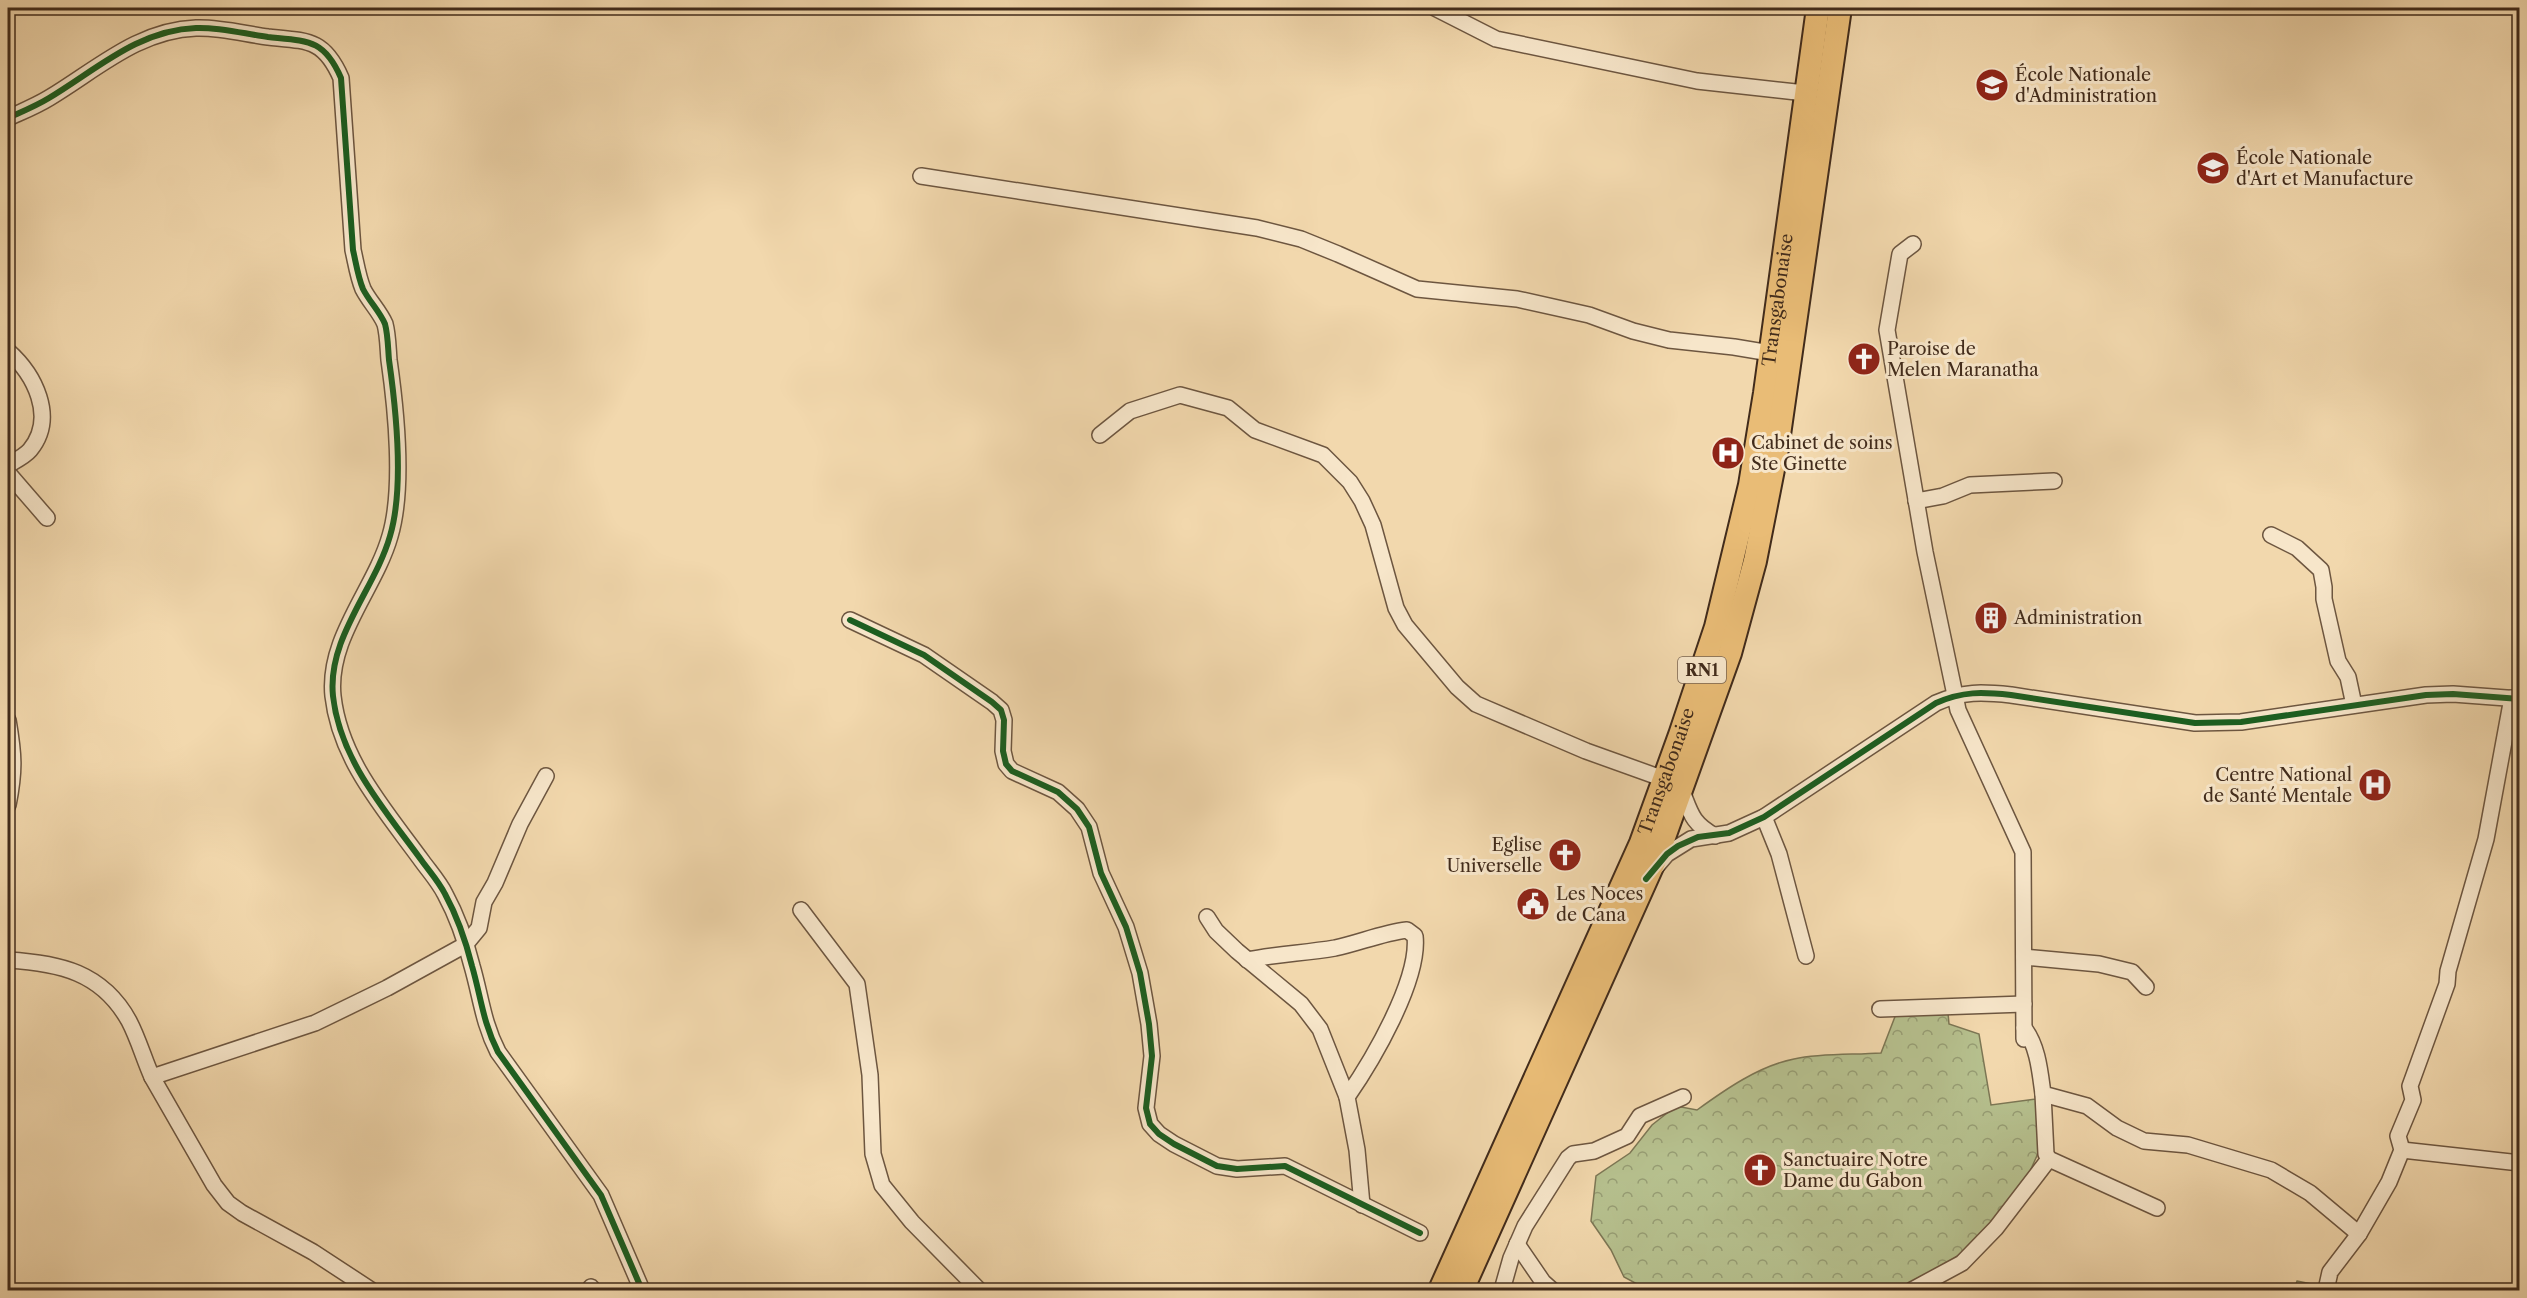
<svg xmlns="http://www.w3.org/2000/svg" width="2527" height="1298" viewBox="0 0 2527 1298" font-family="'Libre Caslon Text',serif">
  <style>
    .forest { fill: url(#forest-crowns); stroke: #7c7654; stroke-width: 1.5 }
    .cemetery { fill: url(#cemetery-stones); stroke: #7c7654; stroke-width: 1.5 }
    .lines { fill: none; stroke-linecap: round; stroke-linejoin: round }
    .minor-casing { stroke: #6d5640; stroke-width: 18 }
    .highway-casing { stroke: #412b1b; stroke-width: 26 }
    .minor { stroke: #f7e6ca; stroke-width: 15 }
    .highway { stroke: #e9bc76; stroke-width: 22 }
    .cycleway-casing { stroke: #f7e6ca; stroke-width: 10 }
    .cycleway { stroke: #1b5e20; stroke-width: 6 }
    .labels { text-anchor: middle; dominant-baseline: central; stroke-width: 6; stroke-linejoin: round; paint-order: stroke }
    .shield { fill: #f7e6ca; stroke: #786350; stroke-width: 1.5 }
    .shield-label { font-size: 16px; font-weight: bold; fill: #412b1b }
    .poi-label { font-size: 18px; fill: #412b1b; stroke: #f7e6ca; text-anchor: start }
    .street-label { font-size: 18px; fill: #412b1b; stroke: #f7e6ca }
  </style>
  <defs>
    <pattern id="forest-crowns" width="20" height="18" patternUnits="userSpaceOnUse" patternTransform="scale(1.5)"><rect width="20" height="18" fill="#b6c08e"/><path d="M2 6a3 3 0 1 1 6 0M12 15a3 3 0 1 1 6 0" fill="none" stroke="#969c73"/></pattern>
    <pattern id="cemetery-stones" width="16" height="16" patternUnits="userSpaceOnUse" patternTransform="scale(1.5)"><rect width="16" height="16" fill="#b6c08e"/><path d="M2 7V4a2 2 0 0 1 4 0v3zM10 15v-3a2 2 0 0 1 4 0v3z" fill="#969c73"/></pattern>
  </defs>
  <rect width="100%" height="100%" fill="#f2d8ad"/>
  <filter id="stains"><feTurbulence type="fractalNoise" baseFrequency=".00333" numOctaves="4"/><feColorMatrix values="0 0 0 0 .2 0 0 0 0 .09 0 0 0 0 .02 0 0 0 .5 -.17"/></filter>
  <radialGradient id="worn" r=".72"><stop offset=".6" stop-color="#630" stop-opacity="0"/><stop offset="1" stop-color="#630" stop-opacity=".3"/></radialGradient>
  <path class="forest" d="M 1948,1013 L 1949,1024 L 1979,1034 L 1991,1105 L 2036,1099 L 2039,1151 L 2027,1178 L 1978,1241 L 1931,1275 L 1894,1290 L 1648,1290 L 1624,1277 L 1611,1250 L 1591,1221 L 1596,1176 L 1630,1153 L 1652,1125 L 1676,1106 L 1697,1110 C 1726,1089 1759,1066 1794,1059 C 1822,1053 1853,1055 1881,1053 L 1896,1014 Z"/>
  <polygon class="cemetery" points="2297,1281 2321,1286 2323,1290 2294,1290"/>
  <g class="lines">
    <defs>
      <g id="minor">
        <polyline points="1435,8 1496,39 1697,81 1805,93"/>
        <path d="M 8,118 C 21,112 36,106 49,98 C 96,70 138,30 196,28 C 220,27 245,34 268,37 C 308,41 324,39 341,78 L 353,250 C 356,263 358,277 363,289 C 369,301 380,312 385,324 C 388,335 388,349 389,360 C 396,409 404,489 390,536 C 375,589 327,638 333,696 C 340,760 385,810 422,861 C 430,872 439,882 445,894 C 457,916 466,942 472,966 C 481,997 483,1023 498,1052 L 601,1195 L 642,1290"/>
        <polyline points="921,176 1257,228 1301,239 1338,254 1417,289 1517,299 1589,315 1633,331 1669,340 1734,347 1770,353"/>
        <polyline points="1913,244 1900,254 1887,330 1925,552 1955,695 1958,710 2023,852 2024,1039"/>
        <path d="M 8,351 C 34,374 57,417 30,450 C 25,456 15,461 8,465"/>
        <polyline points="1100,435 1130,411 1180,395 1228,408 1255,430 1323,455 1350,482 1362,501 1373,525 1396,608 1405,625 1457,687 1476,704 1586,751 1664,779"/>
        <polyline points="8,473 47,518"/>
        <polyline points="1916,501 1943,496 1970,485 2054,481"/>
        <polyline points="2271,535 2297,548 2321,570 2324,587 2324,599 2338,661 2348,677 2354,705"/>
        <polyline points="850,620 924,655 992,702 1001,710 1004,720 1003,751 1006,764 1012,771 1058,792 1077,809 1089,827 1101,873 1126,927 1140,973 1149,1024 1152,1056 1146,1108 1150,1124 1159,1134 1174,1144 1217,1166 1237,1169 1285,1166 1420,1233"/>
        <path d="M 8,720 C 14,755 15,770 8,805"/>
        <path d="M 1682,791 C 1691,814 1692,823 1715,836"/>
        <polyline points="1764,817 1779,854 1806,956"/>
        <path d="M 1656,867 L 1667,854 L 1691,839 L 1729,833 L 1764,817 L 1936,703 C 1963,691 1982,692 2011,695 L 2195,723 L 2241,722 L 2426,695 L 2453,694 L 2520,699"/>
        <polyline points="801,910 857,984 870,1075 873,1154 882,1185 912,1222 979,1290"/>
        <polyline points="1207,917 1216,931 1237,951 1301,1004 1320,1029 1347,1097"/>
        <polyline points="2024,957 2099,964 2132,972 2146,987"/>
        <path d="M 8,960 C 59,963 102,972 129,1021 C 138,1038 144,1059 152,1077 L 315,1023 L 387,988 L 465,945 L 479,928 L 484,902 L 495,883 L 520,824 L 546,776"/>
        <path d="M 1247,960 C 1276,954 1306,953 1335,948 C 1359,943 1382,933 1407,930 L 1415,936 C 1420,980 1372,1061 1347,1097 L 1357,1150 L 1362,1205"/>
        <polyline points="1880,1009 2024,1004"/>
        <path d="M 2024,1028 C 2038,1046 2040,1072 2043,1094 L 2087,1106 L 2117,1128 L 2144,1141 L 2188,1145 L 2271,1170 L 2310,1193 L 2359,1234"/>
        <polyline points="152,1077 214,1185 228,1203 242,1213 313,1252 371,1290"/>
        <polyline points="2043,1094 2046,1154 2049,1159 2157,1208"/>
        <polyline points="2402,1150 2520,1163"/>
        <polyline points="1517,1244 1543,1282 1552,1290"/>
        <polyline points="591,1287 593,1290"/>
        <polyline points="1502,1290 1511,1258 1525,1226 1568,1158 1573,1154 1594,1151 1627,1136 1640,1116 1683,1097"/>
        <polyline points="1912,1290 1962,1263 1996,1228 2049,1159"/>
        <polyline points="2326,1290 2330,1272 2359,1234 2389,1182 2402,1150 2398,1136 2413,1100 2410,1086 2447,984 2448,971 2486,839 2512,698"/>
      </g>
      <g id="highway">
        <path id="s1" d="M 1440,1290 L 1641,843 L 1680,735 L 1716,627 L 1750,485 L 1765,393 L 1818,8"/>
        <polyline points="1462,1290 1659,851 1730,653 1755,561 1777,449 1840,8"/>
      </g>
    </defs>
    <use href="#minor" class="minor-casing"/>
    <use href="#highway" class="highway-casing"/>
    <use href="#minor" class="minor"/>
    <use href="#highway" class="highway"/>
    <defs>
      <g id="cycleway">
        <path d="M 8,118 C 21,112 36,106 49,98 C 96,70 138,30 196,28 C 220,27 245,34 268,37 C 308,41 324,39 341,78 L 353,250 C 356,263 358,277 363,289 C 369,301 380,312 385,324 C 388,335 388,349 389,360 C 396,409 404,489 390,536 C 375,589 327,638 333,696 C 340,760 385,810 422,861 C 430,872 439,882 445,894 C 457,916 466,942 472,966 C 481,997 483,1023 498,1052 L 601,1195 L 642,1290"/>
        <polyline points="850,620 924,655 992,702 1001,710 1004,720 1003,751 1006,764 1012,771 1058,792 1077,809 1089,827 1101,873 1126,927 1140,973 1149,1024 1152,1056 1146,1108 1150,1124 1159,1134 1174,1144 1217,1166 1237,1169 1285,1166 1420,1233"/>
        <path d="M 1646,879 L 1667,854 L 1678,846 L 1698,837 L 1729,833 L 1764,817 L 1936,703 C 1963,691 1982,692 2011,695 L 2195,723 L 2241,722 L 2426,695 L 2453,694 L 2520,699"/>
      </g>
    </defs>
    <use href="#cycleway" class="cycleway-casing"/>
    <use href="#cycleway" class="cycleway"/>
  </g>
  <defs>
    <symbol id="university-disc" viewBox="-11 -11 22 22"><circle r="9.5" fill="#8f2418" stroke="#f7e6ca"/><path d="M0-5L7-2L0 1L-7-2ZM-4 1L0 2.5L4 1V4Q0 6-4 4Z" fill="#fff"/></symbol>
    <symbol id="church-disc" viewBox="-11 -11 22 22"><circle r="9.5" fill="#8f2418" stroke="#f7e6ca"/><path d="M-1.2-6h2.4v3.5h3.3v2.4h-3.3V6h-2.4V-.1h-3.3v-2.4h3.3Z" fill="#fff"/></symbol>
    <symbol id="hospital-disc" viewBox="-11 -11 22 22"><circle r="9.5" fill="#8f2418" stroke="#f7e6ca"/><path d="M-5-5h3v3.5h4V-5h3V5h-3V1.5h-4V5h-3Z" fill="#fff"/></symbol>
    <symbol id="building-disc" viewBox="-11 -11 22 22"><circle r="9.5" fill="#8f2418" stroke="#f7e6ca"/><path d="M-4-6H4V6H1V3H-1V6H-4ZM-2.5-4.3h1.7v1.8h-1.7ZM.8-4.3h1.7v1.8H.8ZM-2.5-1h1.7V.8h-1.7ZM.8-1h1.7V.8H.8Z" fill="#fff"/></symbol>
    <symbol id="civic-disc" viewBox="-11 -11 22 22"><circle r="9.5" fill="#8f2418" stroke="#f7e6ca"/><path d="M-.6-6.5H3V-4.5H.6V-3L4-1V1h2V6H-6V1h2V-1L-.6-3ZM-1.2 2.5V6h2.4V2.5Z" fill="#fff"/></symbol>
  </defs>
  <g fill-rule="evenodd">
    <use href="#university-disc" x="1973" y="66" width="38" height="38"/>
    <use href="#university-disc" x="2194" y="149" width="38" height="38"/>
    <use href="#church-disc" x="1845" y="340" width="38" height="38"/>
    <use href="#hospital-disc" x="1709" y="434" width="38" height="38"/>
    <use href="#building-disc" x="1972" y="599" width="38" height="38"/>
    <use href="#hospital-disc" x="2356" y="766" width="38" height="38"/>
    <use href="#church-disc" x="1546" y="836" width="38" height="38"/>
    <use href="#civic-disc" x="1514" y="885" width="38" height="38"/>
    <use href="#church-disc" x="1741" y="1151" width="38" height="38"/>
  </g>
  <g class="labels">
    <rect class="shield" x="1678" y="657" width="48" height="26" rx="4.5"/>
    <g class="shield-label">
      <text x="1702" y="670">RN1</text>
    </g>
    <g class="poi-label">
      <text x="2015" y="75">École Nationale<tspan x="2015" dy="21">d'Administration</tspan></text>
      <text x="2236" y="158">École Nationale<tspan x="2236" dy="21">d'Art et Manufacture</tspan></text>
      <text x="1887" y="349">Paroise de<tspan x="1887" dy="21">Melen Maranatha</tspan></text>
      <text x="1751" y="443">Cabinet de soins<tspan x="1751" dy="21">Ste Ginette</tspan></text>
      <text x="2014" y="618">Administration</text>
      <text x="2352" y="775" text-anchor="end">Centre National<tspan x="2352" dy="21">de Santé Mentale</tspan></text>
      <text x="1542" y="845" text-anchor="end">Eglise<tspan x="1542" dy="21">Universelle</tspan></text>
      <text x="1556" y="894">Les Noces<tspan x="1556" dy="21">de Cana</tspan></text>
      <text x="1783" y="1160">Sanctuaire Notre<tspan x="1783" dy="21">Dame du Gabon</tspan></text>
    </g>
    <g class="street-label">
      <text stroke="none"><textPath href="#s1" startOffset="1052">Transgabonaise</textPath></text>
      <text stroke="none"><textPath href="#s1" startOffset="566">Transgabonaise</textPath></text>
    </g>
  </g>
  <rect width="2527" height="1298" fill="none" stroke="#f2d8ad" stroke-width="30"/>
  <rect x="9" y="9" width="2509" height="1280" fill="none" stroke="#412b1b" stroke-width="3"/>
  <rect x="15" y="15" width="2497" height="1268" fill="none" stroke="#412b1b" stroke-width="1.5"/>
  <rect width="100%" height="100%" filter="url(#stains)"/>
  <rect width="100%" height="100%" fill="url(#worn)"/>
</svg>
